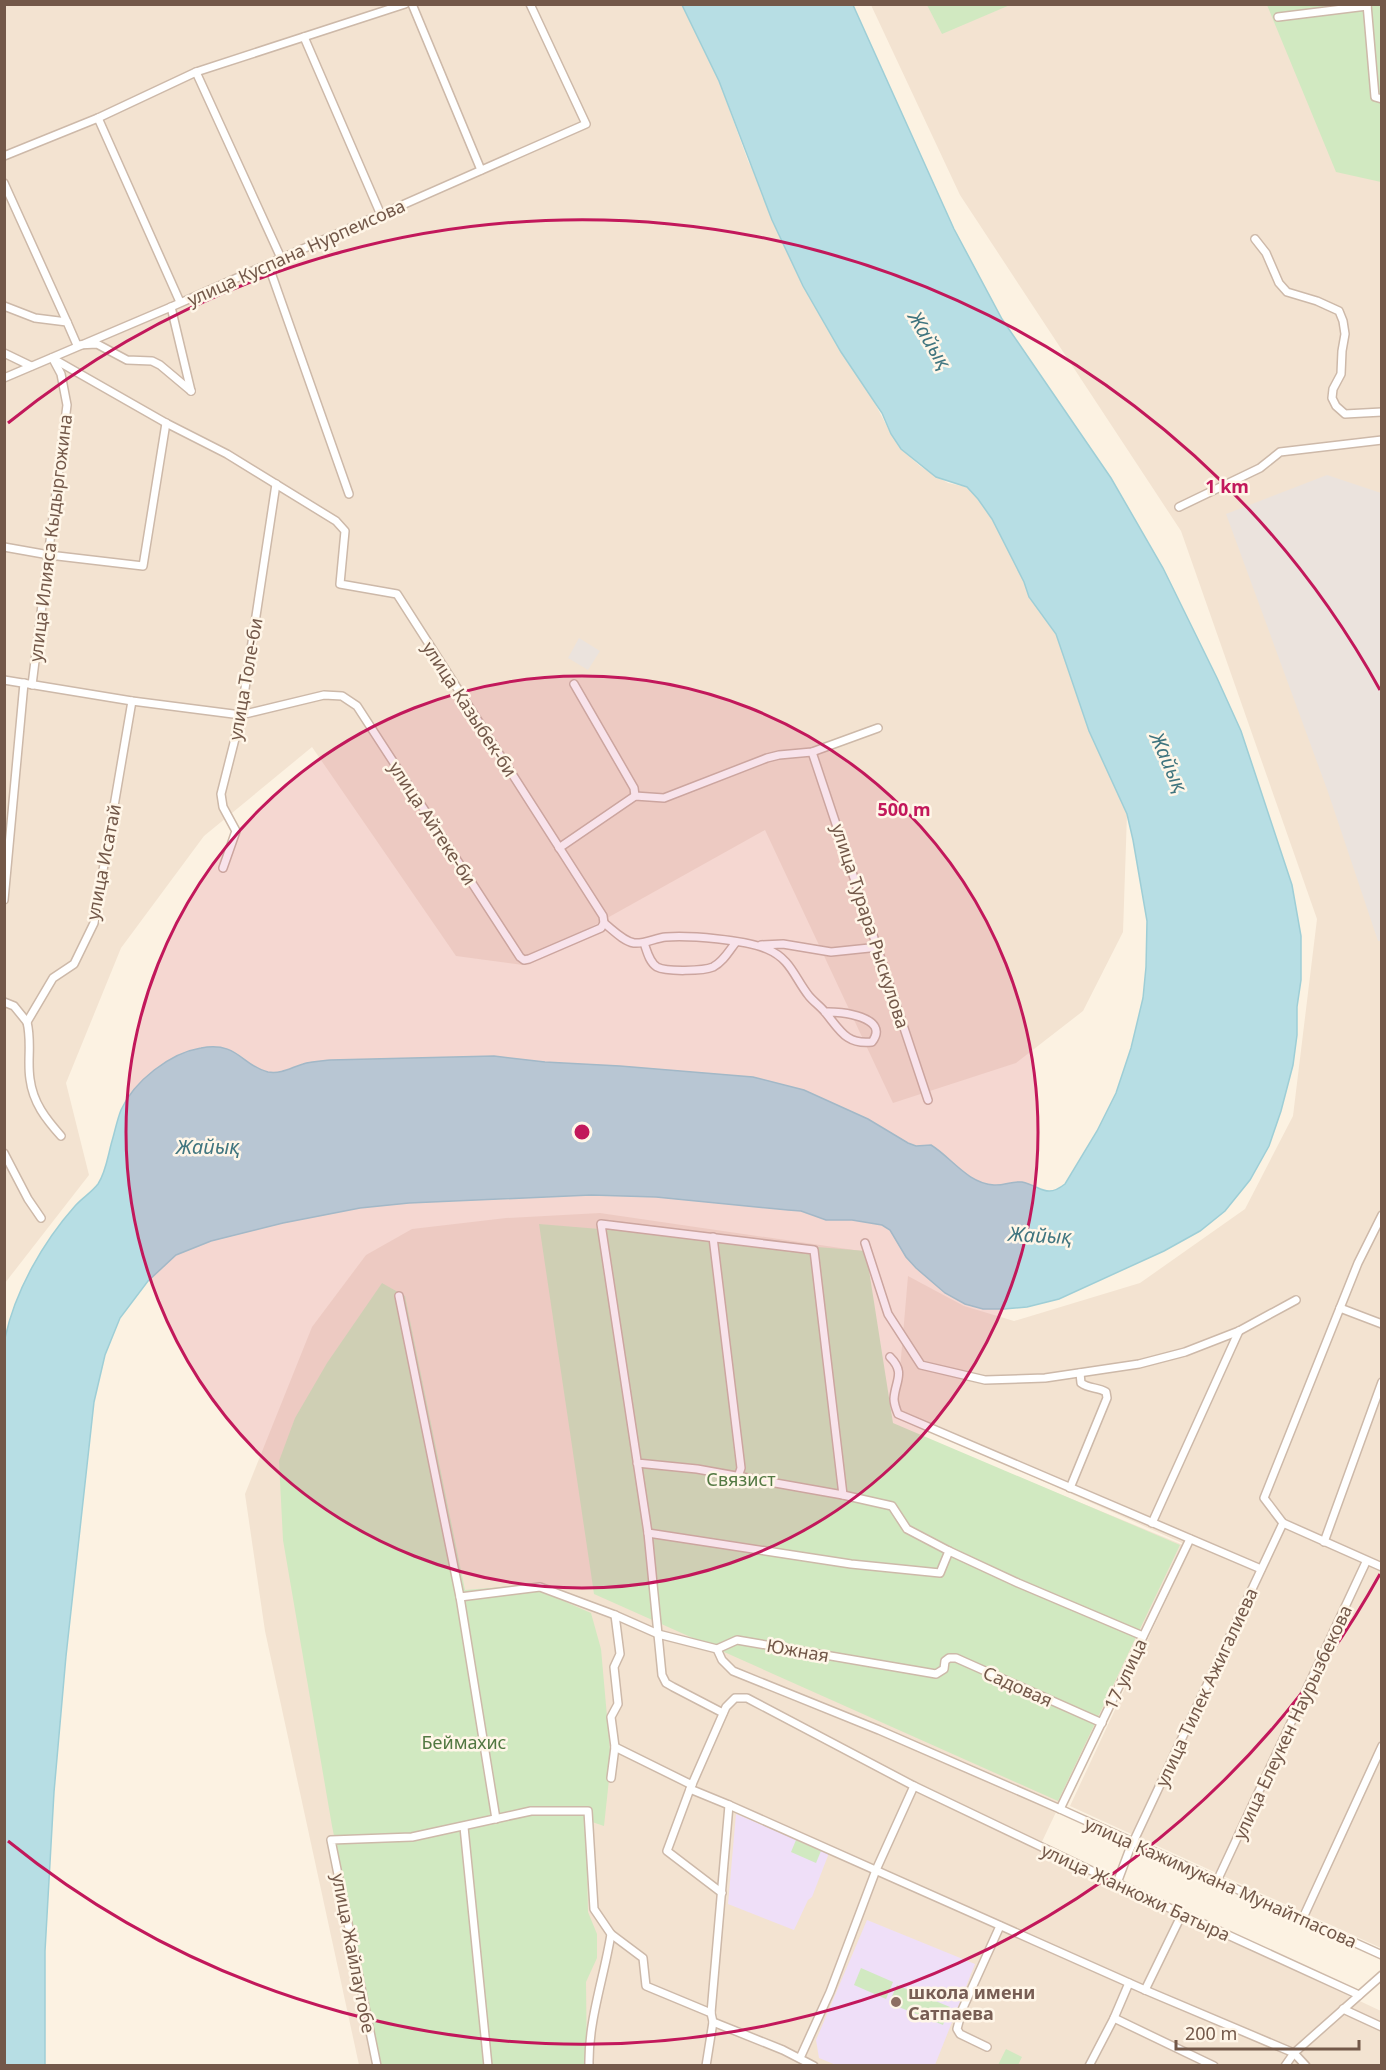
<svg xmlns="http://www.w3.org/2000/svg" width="1386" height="2070" viewBox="0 0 1386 2070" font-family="'Noto Sans',sans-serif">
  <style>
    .residential { fill: #f3e3d1 }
    .industrial { fill: #ebe3dd }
    .education { fill: #efdff8 }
    .green { fill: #d1e9c1 }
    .water { fill: #b7dee4; stroke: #9eced6; stroke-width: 1.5 }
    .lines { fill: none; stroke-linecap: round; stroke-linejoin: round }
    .minor-casing { stroke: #cdb9a9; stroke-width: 10 }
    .minor { stroke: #fff; stroke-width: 7 }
    .ring { fill: none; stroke: #c2185b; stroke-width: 3 }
    .education-dot { fill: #8d6e63; stroke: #fff6e8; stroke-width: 2 }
    .labels { text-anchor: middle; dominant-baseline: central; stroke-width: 5; stroke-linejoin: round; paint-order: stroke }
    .street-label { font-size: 18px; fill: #735849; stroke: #fff6e8 }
    .park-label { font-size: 18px; fill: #527842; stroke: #fff6e8 }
    .education-label { font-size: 18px; font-weight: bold; fill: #785e54; stroke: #fff6e8; text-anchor: start }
    .water-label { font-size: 20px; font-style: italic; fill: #40757f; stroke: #fff6e8 }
    .centre { fill: #c2185b; stroke: #fff6e8; stroke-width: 3 }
    .ring-label { font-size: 18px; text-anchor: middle; font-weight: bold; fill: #c2185b; stroke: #fff6e8; stroke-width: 5; stroke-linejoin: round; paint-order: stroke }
  </style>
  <rect width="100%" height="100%" fill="#fcf2e2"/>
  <g class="residential">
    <polygon points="5,5 682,5 719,81 748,161 891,434 901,449 920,466 948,483 967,487 978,499 992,519 1024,582 1029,597 1056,634 1089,731 1127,814 1123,932 1083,1011 1016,1063 893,1103 765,830 523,965 456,956 312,747 204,836 121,948 66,1083 89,1175 5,1283"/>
    <polygon points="871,5 1381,5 1381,1948 1070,1806 1191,1547 896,1416 908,1276 964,1306 1014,1321 1140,1283 1245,1209 1293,1116 1317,919 1181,531 960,195"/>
    <polygon points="600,1213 861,1251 888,1423 1183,1545 1038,1850 1381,2011 1381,2065 359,2065 265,1631 245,1494 312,1327 366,1255 412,1229 506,1218"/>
  </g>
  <g class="industrial">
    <polygon points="1327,475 1381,493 1381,941 1378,941 1328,792 1226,514"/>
    <polygon points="579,638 600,651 588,670 568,658"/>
  </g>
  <g class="education">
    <polygon points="736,1814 829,1853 812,1897 808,1900 794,1930 728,1904"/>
    <polygon points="867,1920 975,1964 935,2065 836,2065 819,2058 816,2040"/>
  </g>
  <g class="green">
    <polygon points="927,5 1010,5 942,34"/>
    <polygon points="1267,5 1381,5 1381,182 1336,172"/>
    <polygon points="539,1224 866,1251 893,1423 1180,1545 1058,1801 594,1594"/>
    <polygon points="382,1283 405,1296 465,1590 527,1585 591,1613 601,1649 611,1761 604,1826 586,1820 588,1912 597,1934 597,1958 586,1982 587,2065 381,2065 332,1826 283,1540 279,1461 295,1418 327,1363"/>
    <polygon points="796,1840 821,1851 816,1863 791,1852"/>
    <polygon points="861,1968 893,1982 886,1999 854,1985"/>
    <polygon points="897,1985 950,2007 943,2025 889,2003"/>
    <polygon points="1006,2049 1022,2057 1018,2065 998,2065"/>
  </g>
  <path class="water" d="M 682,5 L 853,5 L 954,229 L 1002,319 L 1111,478 L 1163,568 L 1217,678 L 1241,731 L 1292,885 L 1301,936 L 1301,980 L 1297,1007 L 1297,1035 L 1293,1065 L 1281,1111 L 1269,1146 L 1250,1180 L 1225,1211 L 1200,1231 L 1164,1251 L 1059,1299 L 1027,1307 L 1004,1309 L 983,1309 L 965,1304 L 945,1293 L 916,1268 L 906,1257 L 890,1230 L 882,1225 L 852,1220 L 826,1220 L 801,1211 L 788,1210 L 656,1197 L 591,1195 L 409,1203 L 360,1208 L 283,1223 L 211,1241 L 176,1255 L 148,1281 L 120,1318 L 105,1355 L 94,1402 L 66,1656 L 54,1792 L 45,1951 L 45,2065 L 5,2065 L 5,1338 C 15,1291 43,1242 75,1206 C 82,1198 91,1193 98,1184 C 106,1172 108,1155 112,1141 C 115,1131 117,1120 121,1110 C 134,1081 170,1053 201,1048 C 238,1041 242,1066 268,1072 C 282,1074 290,1068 303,1064 C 311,1061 321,1061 330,1060 L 494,1056 L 545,1062 L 620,1066 L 753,1077 L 804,1090 L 868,1119 L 908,1143 L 916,1146 L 931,1145 C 952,1158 967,1183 994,1185 C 1003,1186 1012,1181 1022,1182 C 1041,1186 1046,1199 1065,1184 L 1097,1131 L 1116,1093 L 1131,1048 L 1143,998 L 1146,967 L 1147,921 L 1133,840 L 1127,814 L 1089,731 L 1056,634 L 1029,597 L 1024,582 L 992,519 L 978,499 L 967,487 L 936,477 L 901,449 L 891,434 L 882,413 L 841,352 L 803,286 L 772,220 L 719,81 Z"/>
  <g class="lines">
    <defs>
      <g id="minor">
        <polyline points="412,4 481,170"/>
        <polyline points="1367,4 1375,97 1382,99"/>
        <polyline points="1278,17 1367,6"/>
        <polyline points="304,37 381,215"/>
        <polyline points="196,72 281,258"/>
        <polyline points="98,118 180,302"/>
        <polyline points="4,156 98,118 196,72 405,4"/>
        <polyline points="4,183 67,322"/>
        <polyline points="1255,239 1266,253 1279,283 1287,292 1317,301 1339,311 1343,321 1345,334 1342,351 1341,374 1333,389 1332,398 1336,406 1345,414 1382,412"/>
        <polyline points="268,264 349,494"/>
        <polyline points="4,306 35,318 67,322 77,345 97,344 127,360 152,361 160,365 191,391"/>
        <polyline points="171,307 191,391"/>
        <polyline points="4,353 31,366"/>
        <polyline points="4,378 171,307 586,124 530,4"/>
        <polyline points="1179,507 1260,468 1280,452 1382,440"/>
        <polyline points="4,547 49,555 143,566 166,423"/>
        <polyline points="4,680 132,701 241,715 324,695 342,696 357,706 520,957 524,960 529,959 601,928 604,923 603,916 397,594 340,584 345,531 336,521 227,454 166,423 52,358"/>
        <polyline points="574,684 634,788 635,796"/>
        <polyline points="32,685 67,405 61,374 53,359"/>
        <polyline points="812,752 928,1100"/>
        <polyline points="559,848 635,796 664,798 767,758 779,755 812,752 878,728"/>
        <polyline points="223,868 236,831 223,807 221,794 241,715 276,484"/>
        <polyline points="4,900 24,683"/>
        <path d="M 604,923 C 613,930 623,941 634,943 C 645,944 655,938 666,937 C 689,935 746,940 767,949 C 791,959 794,977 809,996 C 814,1002 820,1006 825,1012 C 840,1030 846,1045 872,1042 C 891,1017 840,1011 825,1012"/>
        <path d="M 644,943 C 647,951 649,962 657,967 C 666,972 704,971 713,967 C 723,962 729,951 736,942"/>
        <polyline points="761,945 783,944 831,952 879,947"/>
        <polyline points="4,1002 14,1006 27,1022"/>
        <path d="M 61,1136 C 46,1119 33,1103 30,1079 C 27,1060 32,1043 27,1022 L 53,978 L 74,964 L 94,923 L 132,701"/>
        <polyline points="4,1153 28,1199 41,1218"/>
        <polyline points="1382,1215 1358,1263 1264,1498 1283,1523 1382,1567"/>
        <polyline points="713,1237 741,1468 738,1477"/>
        <polyline points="865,1243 888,1314 921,1365 985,1380 1045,1378 1139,1364 1185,1352 1239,1331 1296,1300"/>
        <polyline points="399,1296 460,1597 496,1819"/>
        <polyline points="1340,1308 1382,1324"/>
        <path d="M 890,1357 C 906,1373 895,1381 894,1399 C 894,1404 896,1409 898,1414 L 1261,1569"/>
        <polyline points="637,1463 697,1469 843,1495 814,1250 601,1224 648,1533 662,1675 666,1683 673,1687 723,1713"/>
        <path d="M 1070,1488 L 1107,1398 L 1106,1392 C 1098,1387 1089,1389 1081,1383 L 1080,1373"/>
        <polyline points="1152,1523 1239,1331"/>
        <polyline points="648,1533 851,1564 940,1573 949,1551 907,1529 892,1506 843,1495"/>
        <polyline points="1324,1542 1382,1382"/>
        <polyline points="949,1551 1018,1583 1143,1636"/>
        <polyline points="460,1597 540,1587 615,1615 658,1634 717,1649 737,1640 936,1674 944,1669 945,1661 949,1658 956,1658 1102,1723"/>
        <polyline points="717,1649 722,1660 733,1671 879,1730 1060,1809 1382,1955"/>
        <polyline points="615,1747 692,1785"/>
        <polyline points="611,1778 615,1747 611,1717 618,1704 614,1667 620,1654 615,1615"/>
        <polyline points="690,1789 729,1805 1145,1990 1294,2053 1306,2066"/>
        <polyline points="1060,1809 1190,1539"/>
        <polyline points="464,1827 488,2066"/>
        <polyline points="1217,1881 1366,1562"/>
        <polyline points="1117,1883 1129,1851 1283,1523"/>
        <polyline points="722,1893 667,1851 690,1789 726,1707 735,1698 747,1698 914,1786 1182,1914 1359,1995"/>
        <polyline points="1302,1920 1382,1746"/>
        <polyline points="611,1934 643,1958 646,1986 711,2013"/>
        <polyline points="1145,1990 1182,1914"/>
        <polyline points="1343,2009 1382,2027"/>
        <polyline points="1114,2018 1214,2066"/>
        <polyline points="713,2022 783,2050 814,2066"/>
        <polyline points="987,2047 960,2034 957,2029 962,2010 1000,1926"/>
        <polyline points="800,2058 830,1992 876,1870 914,1786"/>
        <path d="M 377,2066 L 331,1840 L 412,1837 L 531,1811 L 588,1811 L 594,1909 L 611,1934 C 604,1978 588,2021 589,2066"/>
        <polyline points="706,2066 713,2022 711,2013 729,1805"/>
        <polyline points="1089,2066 1114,2018 1129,1983"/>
        <polyline points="1285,2066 1294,2053 1382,1975"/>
      </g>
    </defs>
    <use href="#minor" class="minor-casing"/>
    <use href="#minor" class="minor"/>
  </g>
  <circle cx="582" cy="1132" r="456" fill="#c2185b" fill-opacity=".12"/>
  <g class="ring">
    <circle cx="582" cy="1132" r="456"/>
    <path d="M1380 1574A912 912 0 0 1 8 1841M8 423A912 912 0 0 1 1380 690"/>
  </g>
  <circle class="education-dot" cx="896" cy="2002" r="6"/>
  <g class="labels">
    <g class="street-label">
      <text transform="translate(296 252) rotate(-24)">улица Куспана Нурпеисова</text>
      <text transform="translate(50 538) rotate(-83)">улица Илияса Кыдыргожина</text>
      <text transform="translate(245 679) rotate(-80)">улица Толе-би</text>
      <text transform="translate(470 709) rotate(57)">улица Казыбек-би</text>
      <text transform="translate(433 823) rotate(57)">улица Айтеке-би</text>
      <text transform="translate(103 862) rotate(-79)">улица Исатай</text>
      <text transform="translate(871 926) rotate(72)">улица Турара Рыскулова</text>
      <text transform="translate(798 1650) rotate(10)">Южная</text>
      <text transform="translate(1125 1674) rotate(-65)">17 улица</text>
      <text transform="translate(1018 1686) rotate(24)">Садовая</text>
      <text transform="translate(1206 1687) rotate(-65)">улица Тилек Ажигалиева</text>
      <text transform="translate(1292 1722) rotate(-65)">улица Елеукен Наурызбекова</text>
      <text transform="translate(1221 1882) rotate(24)">улица Кажимукана Мунайтпасова</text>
      <text transform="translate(1136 1892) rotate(25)">улица Жанкожи Батыра</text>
      <text transform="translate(354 1953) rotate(79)">улица Жайлаутобе</text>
    </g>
    <g class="park-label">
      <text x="741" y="1479">Связист</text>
      <text x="464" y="1742">Беймахис</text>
    </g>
    <g class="education-label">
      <text x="908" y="1992">школа имени<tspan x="908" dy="21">Сатпаева</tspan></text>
    </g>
    <g class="water-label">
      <text transform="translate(930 340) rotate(59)">Жайық</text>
      <text transform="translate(1169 762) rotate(66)">Жайық</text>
      <text x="208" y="1146">Жайық</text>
      <text transform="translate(1040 1235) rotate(3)">Жайық</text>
    </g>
  </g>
  <circle cx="582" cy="1132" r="9" class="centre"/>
  <g class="ring-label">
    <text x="1227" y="493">1 km</text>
    <text x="904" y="816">500 m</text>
  </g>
  <rect width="1386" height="2070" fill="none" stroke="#735849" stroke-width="12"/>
  <path d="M1176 2040v9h183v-9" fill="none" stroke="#735849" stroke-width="3"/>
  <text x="1185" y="2040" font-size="18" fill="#735849" stroke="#fff6e8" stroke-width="4.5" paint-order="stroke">200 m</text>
</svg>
